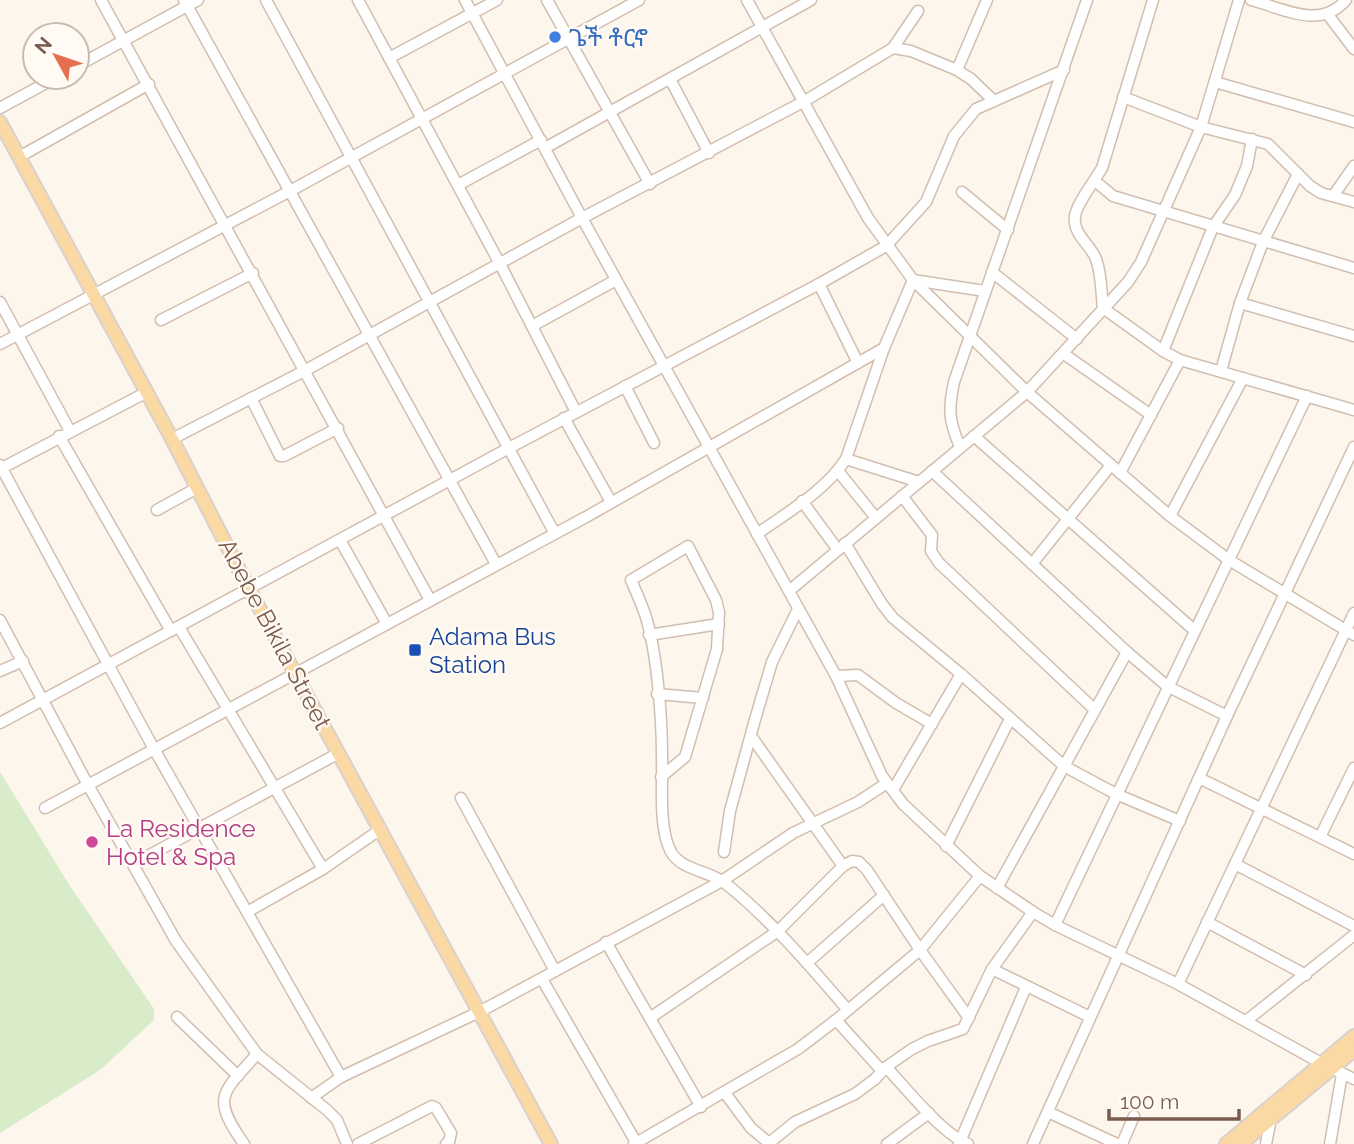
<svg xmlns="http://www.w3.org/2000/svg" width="1354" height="1144" viewBox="0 0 1354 1144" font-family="Raleway,'Noto Sans Ethiopic',sans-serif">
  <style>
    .green { fill: #d8ecc9 }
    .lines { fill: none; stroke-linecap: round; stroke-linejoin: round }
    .minor-casing { stroke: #d1beb0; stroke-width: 13 }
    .major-casing { stroke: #dad1cd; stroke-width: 16 }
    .minor { stroke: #fff; stroke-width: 10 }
    .major { stroke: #fbd9a5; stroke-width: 12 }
    .shop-dot { fill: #3f7fe0; stroke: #fffaf3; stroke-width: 2.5 }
    .transit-dot { fill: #1a4fb4; stroke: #fffaf3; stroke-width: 2.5 }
    .hotel-dot { fill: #d1479c; stroke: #fffaf3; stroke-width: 2.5 }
    .labels { text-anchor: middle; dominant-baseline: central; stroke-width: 5; stroke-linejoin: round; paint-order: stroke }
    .shop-label { font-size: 24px; fill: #366cbe; stroke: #fffaf3; text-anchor: start }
    .street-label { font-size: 24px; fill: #7a5c4d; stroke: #fffaf3 }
    .transit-label { font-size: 24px; fill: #164399; stroke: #fffaf3; text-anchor: start }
    .hotel-label { font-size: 24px; fill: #b23c85; stroke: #fffaf3; text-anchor: start }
  </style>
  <rect width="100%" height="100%" fill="#fdf6ec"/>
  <polygon class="green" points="0,772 70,886 154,1009 154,1020 100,1070 0,1133"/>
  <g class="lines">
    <defs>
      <g id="minor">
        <polyline points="101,0 430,600"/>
        <polyline points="184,0 496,564"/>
        <polyline points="266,0 554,532"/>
        <polyline points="358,0 500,264 576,412"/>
        <polyline points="465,0 582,218 836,676 882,776 903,804 980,876 1033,912 1055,925 1178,984 1321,1063 1354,1079"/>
        <polyline points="547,0 650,184"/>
        <polyline points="747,0 868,218 913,280 1027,392 1170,516 1229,560 1354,635"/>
        <path d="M 1153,0 L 1102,168 C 1095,180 1076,205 1075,216 C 1072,234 1091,245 1096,259 C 1102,275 1101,293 1103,308 L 1163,351 L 1180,360 L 1354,410"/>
        <path d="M 1251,0 C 1285,9 1320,30 1346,0"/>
        <polyline points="1328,15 1354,49"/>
        <polyline points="893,48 918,11"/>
        <polyline points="389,58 497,0"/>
        <polyline points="77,66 198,0"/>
        <polyline points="957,70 987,0"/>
        <polyline points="670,79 709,153"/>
        <polyline points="1215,82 1354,122"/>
        <polyline points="1123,97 1201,127 1268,144 1310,186 1321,193 1354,202"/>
        <polyline points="0,108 57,77"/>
        <polyline points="545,148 811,0"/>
        <polyline points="19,157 149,84"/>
        <polyline points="1095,181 1113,196 1354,268"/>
        <polyline points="458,185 541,140"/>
        <polyline points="962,192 1008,230"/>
        <polyline points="1333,196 1354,166"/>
        <polyline points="992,272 1077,339"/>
        <polyline points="819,284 858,363"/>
        <polyline points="0,302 70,431"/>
        <polyline points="1240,303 1354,336"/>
        <polyline points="161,320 253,273"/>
        <polyline points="532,326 616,280"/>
        <polyline points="0,344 290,191 639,0"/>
        <polyline points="1163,351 1213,227 1235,195 1247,166 1252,139"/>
        <polyline points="1064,354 1151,415"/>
        <polyline points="1221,371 1240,303 1263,242 1298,174"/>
        <polyline points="625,386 654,443"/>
        <polyline points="251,398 280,456 284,456 338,428"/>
        <polyline points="564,418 611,502"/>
        <polyline points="59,436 171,631"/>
        <polyline points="974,436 1194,630"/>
        <polyline points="172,439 306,370 582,218 803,102 893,48 911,51 957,70 971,79 994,101"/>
        <path d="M 960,447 C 949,421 948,410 954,382 L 1087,0"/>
        <polyline points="846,459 919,482"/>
        <polyline points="0,465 154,749 341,1077"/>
        <polyline points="0,469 147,392"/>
        <polyline points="838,471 876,518"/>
        <polyline points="932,471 1127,652 1167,686 1227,716"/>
        <polyline points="1120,473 1180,360"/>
        <polyline points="902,496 932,535 931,551 939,563 1095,710"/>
        <polyline points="802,501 838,550"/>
        <polyline points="157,510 197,488"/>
        <polyline points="1170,516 1243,378"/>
        <path d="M 757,534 C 788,512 825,491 846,459 L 884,348"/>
        <polyline points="340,540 387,624"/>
        <polyline points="845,543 882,604 893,618 961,674 1064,766 1116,794 1180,821"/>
        <polyline points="1032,564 1111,465"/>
        <polyline points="789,591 1027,392 1128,282 1141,262 1201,127 1239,0"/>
        <polyline points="0,620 88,785 176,941 257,1054 327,1110 337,1120 347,1144"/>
        <polyline points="179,627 323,869"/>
        <polyline points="649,635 719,624"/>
        <polyline points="0,671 23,661"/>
        <polyline points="836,676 858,675 896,703 932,724"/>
        <polyline points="657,694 703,698"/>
        <polyline points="0,723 509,448 819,284 886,246 926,202 954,136 976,109 1064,70"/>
        <polyline points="751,736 843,866"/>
        <path d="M 661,777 L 685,757 L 717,649 L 719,612 L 716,600 L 688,546 L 631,580 C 636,591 641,603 645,614 C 657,651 662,717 662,757 C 663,783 658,828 671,852 C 681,870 710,871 725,883 C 771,920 809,965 847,1009"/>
        <polyline points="1199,778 1354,854"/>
        <polyline points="893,790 961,674"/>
        <polyline points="461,798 555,971"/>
        <polyline points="45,808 586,517 884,348 913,280 985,291"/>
        <polyline points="1320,837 1354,768"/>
        <polyline points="946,846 1010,719"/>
        <polyline points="724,852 730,811 754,723 772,662 798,609"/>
        <polyline points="133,864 339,753"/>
        <polyline points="1235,864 1354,926"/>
        <polyline points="997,888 1127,652"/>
        <polyline points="247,912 323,869 381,829"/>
        <polyline points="1207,922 1306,975"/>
        <polyline points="1055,925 1307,396"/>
        <polyline points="606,942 701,1107"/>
        <polyline points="807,963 884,895"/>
        <polyline points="992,969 1090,1017"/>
        <polyline points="542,979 637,1144"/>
        <polyline points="1178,984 1354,613"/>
        <polyline points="177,1017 238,1076"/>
        <polyline points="650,1018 778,931 843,866 852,861 859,862 867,870 920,950 969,1018"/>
        <polyline points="836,1020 882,1071"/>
        <polyline points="1246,1021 1354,935"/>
        <path d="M 886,1067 C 907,1089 941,1133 968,1144"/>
        <polyline points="725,1093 751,1128 769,1143"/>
        <polyline points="311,1098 341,1077 481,1011 722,881 793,833 858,802 887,783"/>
        <polyline points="1048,1112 1117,1144"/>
        <path d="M 244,1144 C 210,1096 223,1093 257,1054"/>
        <polyline points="358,1144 432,1106 436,1108 451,1133 449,1142 446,1144"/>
        <polyline points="634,1144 798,1049 836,1020 920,950 980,876"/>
        <polyline points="768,1144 795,1122 855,1094 875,1079 886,1067 912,1049 928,1041 963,1029 992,969 1033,912"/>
        <polyline points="887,1144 929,1113"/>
        <polyline points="959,1144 1026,987"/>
        <polyline points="1033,1144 1227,716 1354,447"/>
        <polyline points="1122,1144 1134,1116"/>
        <polyline points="1266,1144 1271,1118"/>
        <polyline points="1330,1144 1342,1074"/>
      </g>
      <g id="major">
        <polyline points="0,122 172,439 249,589 551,1144"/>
        <polyline points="1226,1144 1354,1036"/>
        <polyline points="1241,1144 1354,1050"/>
      </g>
    </defs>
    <use href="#minor" class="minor-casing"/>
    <use href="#major" class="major-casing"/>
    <use href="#minor" class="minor"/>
    <use href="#major" class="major"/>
  </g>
  <circle class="shop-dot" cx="555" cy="37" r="7"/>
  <rect class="transit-dot" x="408" y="643" width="14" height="14" rx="3.5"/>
  <circle class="hotel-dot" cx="92" cy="842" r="7"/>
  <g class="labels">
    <g class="shop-label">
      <text x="569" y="37">ጌች ቶርኖ</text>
    </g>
    <g class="street-label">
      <text transform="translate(275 634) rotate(62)">Abebe Bikila Street</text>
    </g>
    <g class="transit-label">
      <text x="429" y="636">Adama Bus<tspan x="429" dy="28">Station</tspan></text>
    </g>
    <g class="hotel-label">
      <text x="106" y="828">La Residence<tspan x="106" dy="28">Hotel &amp; Spa</tspan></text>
    </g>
  </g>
  <g transform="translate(56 56) rotate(310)"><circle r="33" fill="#fffaf3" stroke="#cabbb1" stroke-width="2"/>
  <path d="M0-5L12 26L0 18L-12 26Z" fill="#e76f51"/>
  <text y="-10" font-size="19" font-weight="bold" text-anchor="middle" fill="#7a5c4d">N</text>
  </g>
  <path d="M1109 1109v10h130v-10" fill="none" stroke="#7a5c4d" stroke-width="3.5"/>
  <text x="1120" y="1109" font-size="21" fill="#7a5c4d" stroke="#fffaf3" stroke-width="5" paint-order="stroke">100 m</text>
</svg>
